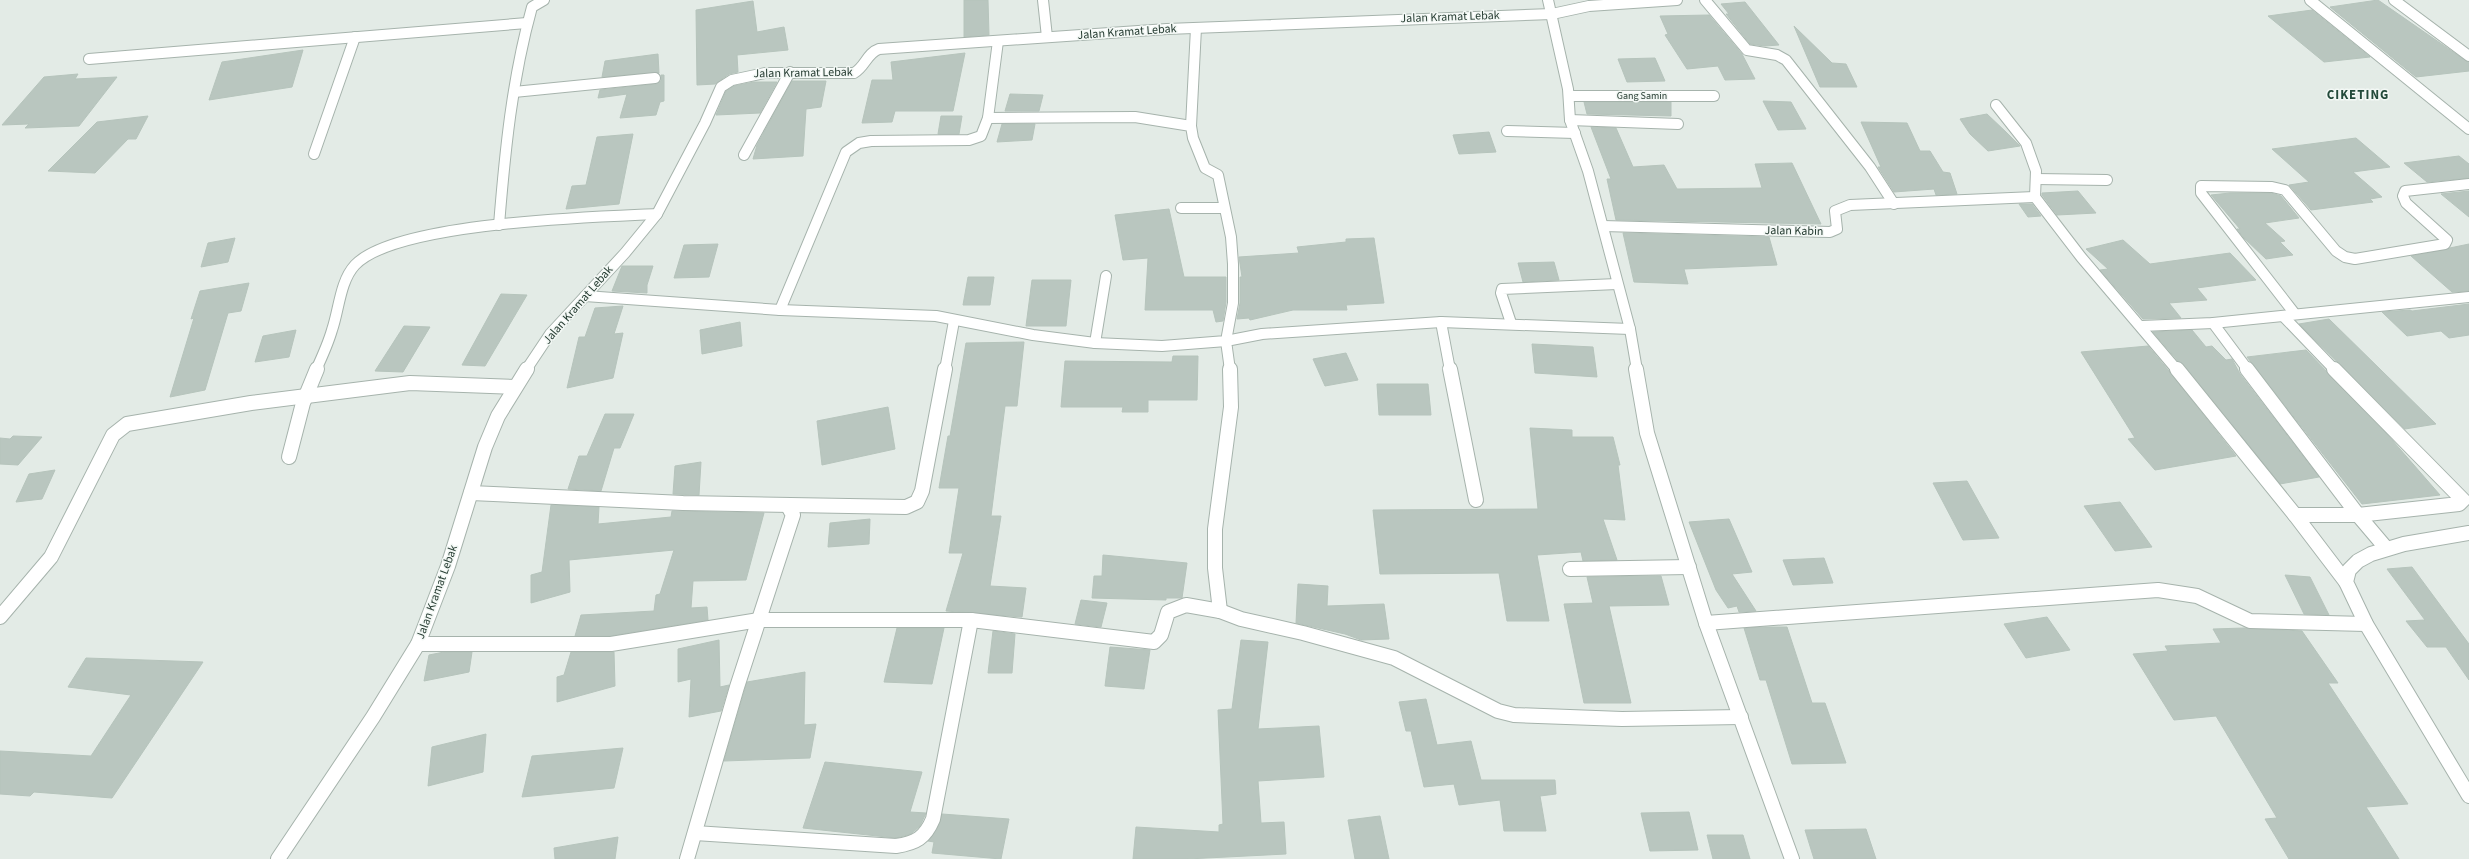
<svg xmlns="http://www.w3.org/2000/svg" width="2469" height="859" viewBox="0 0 2469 859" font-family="'Source Sans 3',sans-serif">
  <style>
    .building { fill: #b9c6bf; stroke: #b6c4bc }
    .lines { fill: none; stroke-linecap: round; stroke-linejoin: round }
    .minor-far1-casing { stroke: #a6b3ac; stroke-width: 12 }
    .minor-casing { stroke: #a6b3ac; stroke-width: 16 }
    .minor-far1 { stroke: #fff; stroke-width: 10 }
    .minor { stroke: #fff; stroke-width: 14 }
    .labels { text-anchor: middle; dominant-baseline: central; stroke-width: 3; stroke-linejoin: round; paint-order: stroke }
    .far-street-label { font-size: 10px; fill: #253b31; stroke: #f3f8f5 }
    .street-label { font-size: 12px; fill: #253b31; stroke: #f3f8f5 }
    .far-district-label { font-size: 13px; font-weight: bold; letter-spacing: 1px; fill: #234a3a; stroke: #f3f8f5 }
  </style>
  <rect width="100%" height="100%" fill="#e3ebe6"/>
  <g class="building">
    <polygon points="964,0 988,0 989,35 964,37"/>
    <polygon points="2378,0 2469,63 2469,71 2416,77 2330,7"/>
    <polygon points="753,1 757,32 784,27 788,50 737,55 738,72 729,74 715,84 697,85 696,10"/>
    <polygon points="1745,2 1779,45 1765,46 1750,44 1726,14 1729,14 1721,4"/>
    <polygon points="2312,10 2370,57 2324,62 2268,16"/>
    <polygon points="1709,15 1742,54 1755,79 1725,80 1718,66 1687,69 1665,35 1668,34 1660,16"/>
    <polygon points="1794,26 1832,63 1846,64 1857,87 1820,87"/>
    <polygon points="303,50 292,87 209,100 222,62"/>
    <polygon points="965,53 953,111 895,111 892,122 862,123 872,80 893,80 891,62"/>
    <polygon points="658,54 659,73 602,77 605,61"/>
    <polygon points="1655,58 1665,81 1627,82 1618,59"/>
    <polygon points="78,74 75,79 117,77 79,126 25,128 29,124 2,125 44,77"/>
    <polygon points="661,75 664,75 664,101 660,102 656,115 620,118 627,94 598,98 600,90 656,84 661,81"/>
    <polygon points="792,81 826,81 821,107 806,109 803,156 753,159 757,145"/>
    <polygon points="754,82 777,82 760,113 716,115 726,91 734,86"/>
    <polygon points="1010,94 1043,95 1039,111 1005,111"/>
    <polygon points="1763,101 1791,102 1806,129 1778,130"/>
    <polygon points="1584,102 1671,102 1671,116 1587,114"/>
    <polygon points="1987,114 2006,132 2020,146 1988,151 1970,134 1960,119"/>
    <polygon points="148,116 136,139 128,139 95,173 48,171 97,122"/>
    <polygon points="941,116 962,116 959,134 938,134"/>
    <polygon points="1861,122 1907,123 1920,151 1930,151 1943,172 1950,173 1957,194 1936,195 1934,189 1894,192 1878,167 1881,167"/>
    <polygon points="1002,124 1035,124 1032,140 997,142"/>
    <polygon points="1591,127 1616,128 1633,167 1664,165 1677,189 1762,188 1755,164 1792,163 1821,224 1616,220 1607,179 1611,179"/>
    <polygon points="1489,132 1496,152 1459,154 1453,135"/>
    <polygon points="633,134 619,204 566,209 572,186 586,185 597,137"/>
    <polygon points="2356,138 2390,167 2353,172 2382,197 2370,199 2373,202 2311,210 2289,185 2309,182 2272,149"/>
    <polygon points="2459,156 2469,164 2469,178 2427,182 2404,163"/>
    <polygon points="2078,191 2096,213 2057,215 2042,195 2042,193"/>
    <polygon points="2469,191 2469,217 2441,194"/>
    <polygon points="2230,193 2271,193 2281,196 2299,218 2265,223 2285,241 2280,242 2293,255 2266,259 2244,238 2237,229 2240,229 2211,195"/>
    <polygon points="2019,204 2032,204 2041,216 2028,217"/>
    <polygon points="1169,209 1184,277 1226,277 1226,302 1223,321 1216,322 1213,310 1145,310 1148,258 1123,260 1115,215"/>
    <polygon points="1623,233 1769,237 1777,265 1684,269 1688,284 1634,282"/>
    <polygon points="235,238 228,262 201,267 208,243"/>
    <polygon points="1374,238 1384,303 1346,305 1347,310 1293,310 1250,320 1249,318 1237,319 1240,303 1240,277 1242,277 1239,257 1299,253 1297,247 1346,242 1346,239"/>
    <polygon points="2123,240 2150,264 2230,253 2256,280 2197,288 2207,300 2169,303 2181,318 2143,319 2100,270 2108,269 2086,249"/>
    <polygon points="718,244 709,277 674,278 684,245"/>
    <polygon points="2469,244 2469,291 2452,292 2411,256"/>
    <polygon points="1554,262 1559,280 1523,282 1518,263"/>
    <polygon points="622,266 653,266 647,285 647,293 612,291"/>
    <polygon points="968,277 994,277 990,305 963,305"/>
    <polygon points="1032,280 1071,280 1066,326 1026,326"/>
    <polygon points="249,283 241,311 228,313 205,390 170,397 194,318 191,319 200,291"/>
    <polygon points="501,294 527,295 485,366 462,365"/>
    <polygon points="2469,304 2469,335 2449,338 2441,331 2407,336 2382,312 2410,310 2412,311"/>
    <polygon points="623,306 614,334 623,333 613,378 567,388 579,337 585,337 595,308"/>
    <polygon points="2329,319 2436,424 2405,429 2299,324"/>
    <polygon points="740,322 742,346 702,354 700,330"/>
    <polygon points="404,326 430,327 403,372 375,371"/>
    <polygon points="296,330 289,357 255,362 263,336"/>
    <polygon points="2192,330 2206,347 2212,346 2226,360 2232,359 2240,374 2319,477 2280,484 2183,364 2178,361 2153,332"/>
    <polygon points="1024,342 1017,406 1005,406 991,516 1001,516 990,586 1026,588 1022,617 946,611 963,553 949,553 959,488 939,488 948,436 950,436 966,343"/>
    <polygon points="1532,344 1593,347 1597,377 1535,373"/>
    <polygon points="2148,346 2169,371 2236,456 2155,470 2128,439 2135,438 2081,352"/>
    <polygon points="2306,350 2386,433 2440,495 2362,504 2247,357"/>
    <polygon points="1346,353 1358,380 1325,386 1313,359"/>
    <polygon points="1173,356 1198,356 1197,400 1148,400 1148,412 1122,412 1123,407 1061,407 1065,361 1172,362"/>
    <polygon points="1377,384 1428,384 1431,415 1379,415"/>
    <polygon points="888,407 895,449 822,465 817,421"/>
    <polygon points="605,414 634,414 620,448 614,448 601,491 568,489 579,456 587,456"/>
    <polygon points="1530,428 1572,430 1572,437 1613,437 1620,465 1618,465 1625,520 1603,519 1617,560 1583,561 1581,552 1537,555 1549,621 1507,621 1499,573 1380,574 1373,510 1538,509"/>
    <polygon points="13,436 42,437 18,465 0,464 0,438 10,439"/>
    <polygon points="701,462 699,495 673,494 675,466"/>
    <polygon points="55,470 42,499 16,502 29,474"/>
    <polygon points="1967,481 1999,538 1963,540 1933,483"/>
    <polygon points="2120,502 2152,547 2115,551 2084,506"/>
    <polygon points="551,505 599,507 598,524 671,517 672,511 764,513 746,580 693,581 691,608 707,607 708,620 610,636 575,636 581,615 654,611 656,595 660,594 674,550 569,560 570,592 531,603 531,575 542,572"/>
    <polygon points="870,519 869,544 828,547 830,523"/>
    <polygon points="1729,519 1752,572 1732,574 1756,611 1739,612 1737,606 1728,608 1716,590 1689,522"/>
    <polygon points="1103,555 1187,563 1182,598 1166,598 1166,600 1092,598 1094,576 1102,576"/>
    <polygon points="1824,558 1833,583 1793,585 1783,560"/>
    <polygon points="2412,567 2469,644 2469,680 2446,647 2427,647 2406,621 2425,620 2387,569"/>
    <polygon points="2285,575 2310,577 2329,615 2304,614"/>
    <polygon points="1661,576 1669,605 1609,606 1631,703 1584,703 1564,604 1593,603 1587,577"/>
    <polygon points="1298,584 1328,586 1327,606 1384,604 1389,639 1361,640 1345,634 1296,623"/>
    <polygon points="1081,600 1107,603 1101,627 1075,624"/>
    <polygon points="2047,617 2070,650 2026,658 2004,624"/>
    <polygon points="1766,627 1787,627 1812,703 1825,703 1846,763 1792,764 1766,680 1760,680 1744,628"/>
    <polygon points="897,628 944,628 932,684 884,682"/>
    <polygon points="2244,628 2302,631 2338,683 2328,683 2408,804 2366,807 2399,859 2289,859 2265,819 2277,818 2216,716 2174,720 2133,654 2168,651 2165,646 2221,643 2213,629"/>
    <polygon points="993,631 1015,634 1012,673 988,673"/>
    <polygon points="719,640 720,687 729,685 721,711 689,717 691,679 678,682 678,649"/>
    <polygon points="1241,640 1268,642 1258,729 1319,726 1324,777 1258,781 1261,823 1284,822 1286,854 1187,859 1133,859 1136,827 1219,832 1219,825 1223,824 1218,710 1232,709"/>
    <polygon points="1110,647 1150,650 1144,689 1105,686"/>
    <polygon points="444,652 472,652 469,672 424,681 429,655"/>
    <polygon points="571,652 614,652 615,686 557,702 557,677 564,675"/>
    <polygon points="86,658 203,662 112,798 34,792 30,796 0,794 0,751 91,756 131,695 68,687"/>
    <polygon points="805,672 804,725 816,724 810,758 724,761 747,682"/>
    <polygon points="1426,699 1437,745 1471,741 1481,780 1555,780 1556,794 1540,796 1546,831 1504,831 1500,800 1459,805 1454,784 1424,787 1411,731 1406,731 1399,702"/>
    <polygon points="486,734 483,772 428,786 432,747"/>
    <polygon points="623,748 614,788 522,797 532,756"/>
    <polygon points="825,762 922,772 910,812 926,813 920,826 911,834 896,838 803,828"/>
    <polygon points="1689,812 1698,850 1650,851 1641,813"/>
    <polygon points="942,814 1009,819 1001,859 932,853 934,842 928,841 937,829"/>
    <polygon points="1380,816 1389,859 1355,859 1348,820"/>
    <polygon points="1866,829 1876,859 1814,859 1805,830"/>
    <polygon points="1707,835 1743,835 1750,859 1713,859"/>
    <polygon points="618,837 615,859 555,859 554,848"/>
  </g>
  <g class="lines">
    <defs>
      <g id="minor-far1">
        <polyline points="1043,0 1047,37"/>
        <polyline points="1548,0 1568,89 1570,120 1588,171 1630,329 1637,370"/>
        <polyline points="1705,0 1747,50 1777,55 1786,60 1870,167 1894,204"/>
        <polyline points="2310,0 2469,129"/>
        <polyline points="2394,0 2469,56"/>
        <polyline points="89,59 527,23"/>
        <polyline points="514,92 655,78"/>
        <polyline points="1569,96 1714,96"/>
        <polyline points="1996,105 2026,143 2036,171 2035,197 2081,257 2177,370"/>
        <polyline points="1570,120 1678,124"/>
        <polyline points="1191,126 1196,28"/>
        <polyline points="1507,131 1575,133"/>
        <polyline points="314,154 355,37"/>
        <polyline points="744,155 790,72"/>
        <polyline points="2036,179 2107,180"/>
        <polyline points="1181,208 1224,208"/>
        <path d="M 499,225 C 505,151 512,79 532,7 L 544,0"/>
        <polyline points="1603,226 1830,232 1837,229 1835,211 1850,205 2035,197"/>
        <polyline points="585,296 780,310 936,316 1033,335 1095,343 1162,346 1226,341 1233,303 1233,264 1231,237 1218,175 1205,168 1193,138 1191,126 1135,117 988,118"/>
        <polyline points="780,310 846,152 859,143 871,141 969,140 981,136 988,118 998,41"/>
        <polyline points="2295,314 2201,193 2201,186 2272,187 2285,190 2336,251 2345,257 2355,259 2445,244 2447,240 2406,203 2403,196 2405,191 2469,184"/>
        <polyline points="2283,316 2335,370"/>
        <polyline points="1441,322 1450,370"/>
        <polyline points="1511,323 1501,293 1502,289 1617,284"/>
        <polyline points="2213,323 2248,370"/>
        <polyline points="2142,326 2213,323 2469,297"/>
        <polyline points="1095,343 1106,276"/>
        <path d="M 316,370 C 322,357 328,344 332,330 C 339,310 340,281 355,265 C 396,222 595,217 657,214"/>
        <path d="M 526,370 L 550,334 L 625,253 L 657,214 L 705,123 L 721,87 L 732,80 L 765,73 L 854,73 C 865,67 867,53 879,49 L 1167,29 L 1552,14 L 1589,6 L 1677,0"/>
        <polyline points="945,370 954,321"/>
        <polyline points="1230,370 1226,341 1262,334 1441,322 1630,329"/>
      </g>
      <g id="minor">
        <polyline points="1450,369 1476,500"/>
        <polyline points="1636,369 1647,433 1706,623 1792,859"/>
        <polyline points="2177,369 2295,515 2346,582"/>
        <polyline points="2247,369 2358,515 2386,548"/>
        <polyline points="289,457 303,403 317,369"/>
        <polyline points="471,493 683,503 906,507 917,502 922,491 945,369"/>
        <polyline points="2295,515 2358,515 2459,504 2463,500 2334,369"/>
        <polyline points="2469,533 2404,544 2371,554 2358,561 2349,570 2346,582 2366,624 2469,796"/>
        <polyline points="1570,569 1689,567"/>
        <polyline points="1220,611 1215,568 1215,529 1231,407 1230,369"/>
        <polyline points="0,617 51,557 113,435 127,424 251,403 410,383 515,387"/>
        <polyline points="1706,623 2158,590 2197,596 2250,621 2366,624"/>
        <polyline points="418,644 611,644 759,620 971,620 1154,642 1161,635 1168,612 1186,605 1220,611 1241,619 1303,633 1394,658 1498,711 1514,715 1622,719 1741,717"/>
        <path d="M 695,833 L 896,846 C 916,843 925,838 933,819 L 971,620"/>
        <polyline points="278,859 373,717 418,644 448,566 485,447 498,416 527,369"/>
        <polyline points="687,859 737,687 793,515 788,506"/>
      </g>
    </defs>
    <use href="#minor-far1" class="minor-far1-casing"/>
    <use href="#minor" class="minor-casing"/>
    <use href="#minor-far1" class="minor-far1"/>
    <use href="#minor" class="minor"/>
  </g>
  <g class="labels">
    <g class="far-street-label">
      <text x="1642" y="96">Gang Samin</text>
    </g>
    <g class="street-label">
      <text transform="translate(1450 17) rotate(-2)">Jalan Kramat Lebak</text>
      <text transform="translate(1127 32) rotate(-4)">Jalan Kramat Lebak</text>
      <text transform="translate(803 73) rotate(-1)">Jalan Kramat Lebak</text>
      <text transform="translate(1794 231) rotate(1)">Jalan Kabin</text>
      <text transform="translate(578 305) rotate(-49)">Jalan Kramat Lebak</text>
      <text transform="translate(437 592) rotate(-70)">Jalan Kramat Lebak</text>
    </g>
    <g class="far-district-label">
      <text x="2358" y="95">CIKETING</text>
    </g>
  </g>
</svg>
